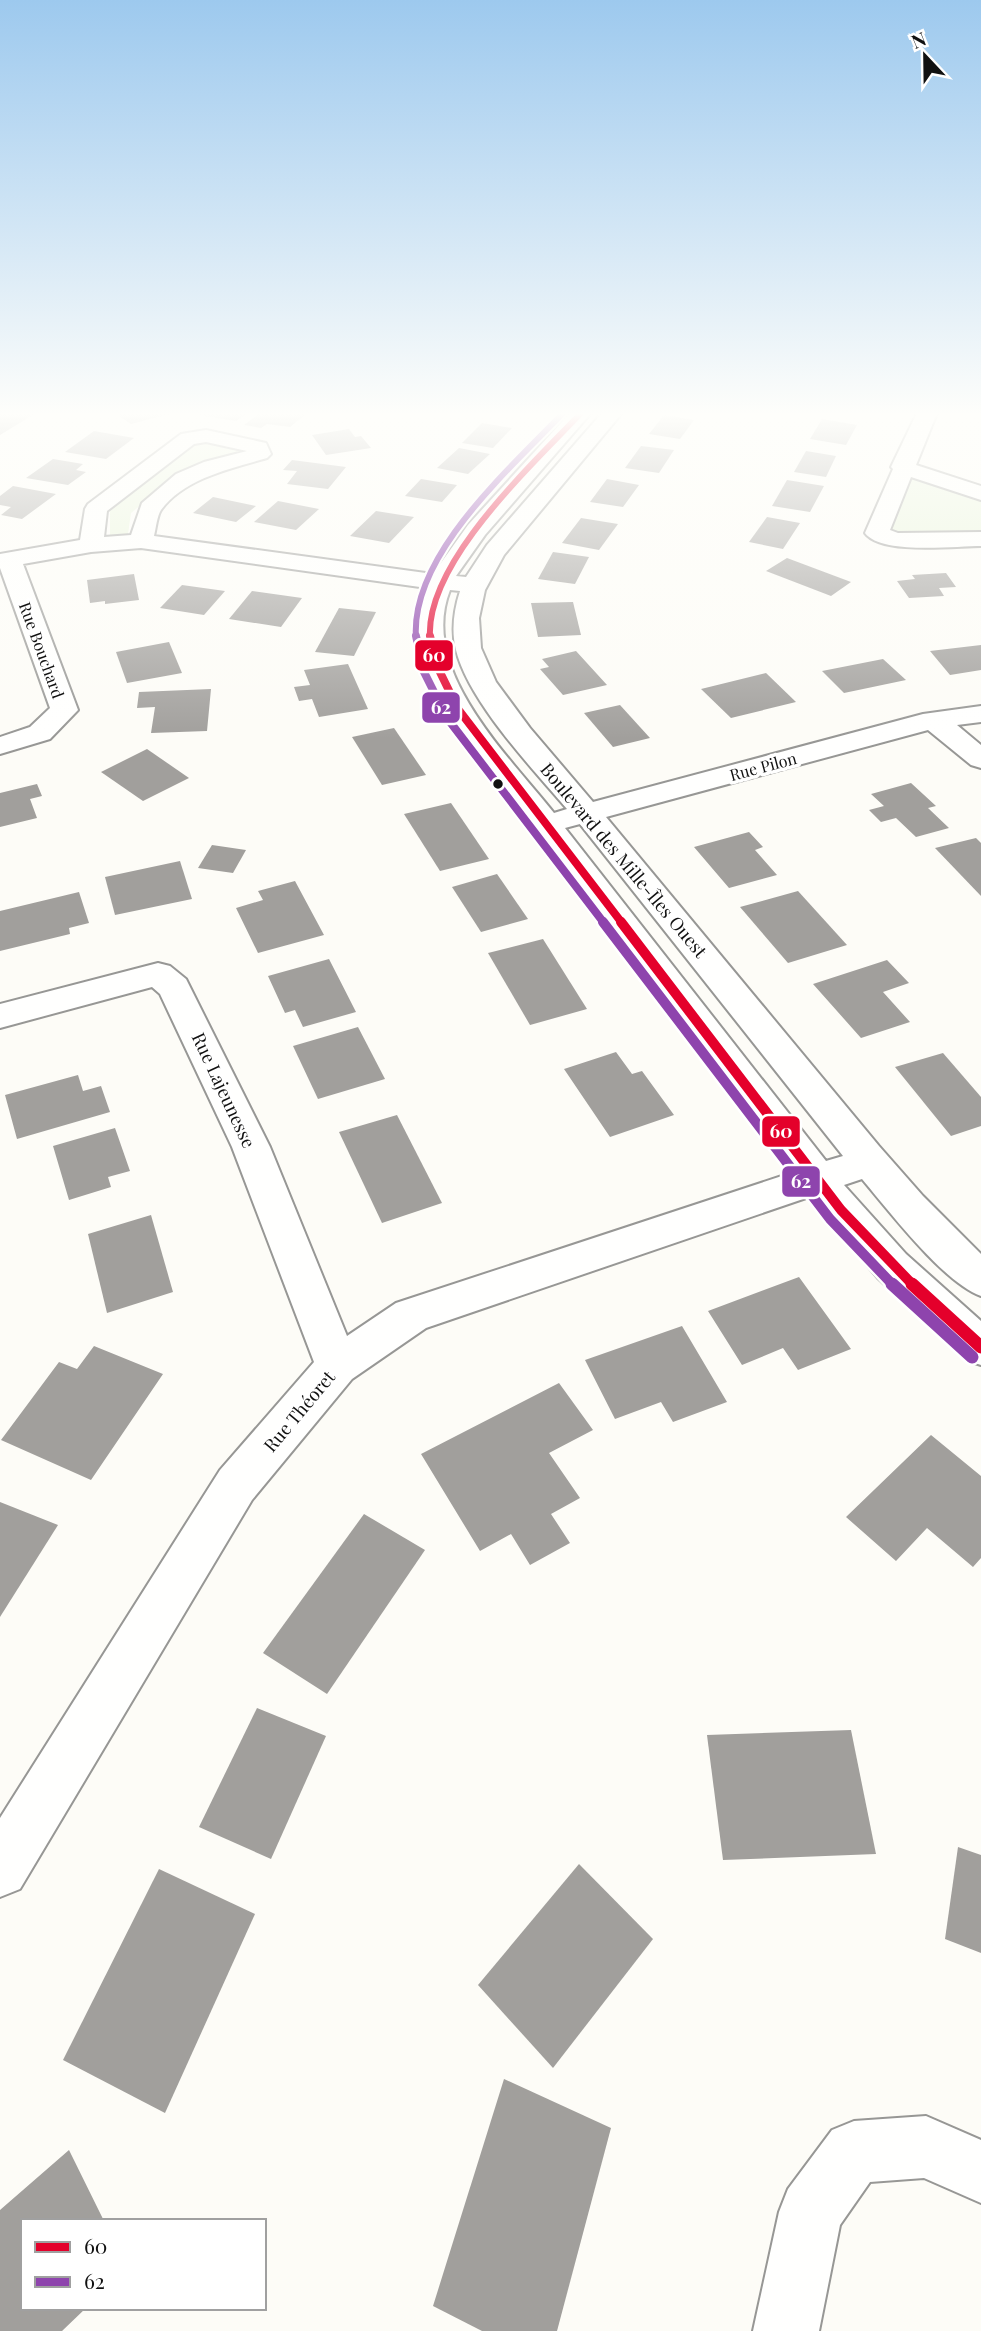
<svg xmlns="http://www.w3.org/2000/svg" width="981" height="2331" viewBox="0 0 981 2331" font-family="'Playfair Display',serif">
  <style>
    .green { fill: #e7f3d7 }
    .building { fill: #a19f9c }
    .lines { fill: none; stroke-linecap: round; stroke-linejoin: round }
    .minor-casing { stroke: #979795; stroke-width: 4 }
    .minor { fill: #fffffe; fill-rule: evenodd }
    .bus-1-far3-casing { stroke: #fff; stroke-width: 10 }
    .bus-1-far2-casing { stroke: #fff; stroke-width: 12 }
    .bus-1-far1-casing { stroke: #fff; stroke-width: 15 }
    .bus-1-casing { stroke: #fff; stroke-width: 18 }
    .bus-2-far3-casing { stroke: #fff; stroke-width: 10 }
    .bus-2-far2-casing { stroke: #fff; stroke-width: 12 }
    .bus-2-far1-casing { stroke: #fff; stroke-width: 15 }
    .bus-2-casing { stroke: #fff; stroke-width: 18 }
    .bus-1-far3 { stroke: #e4002b; stroke-width: 6 }
    .bus-1-far2 { stroke: #e4002b; stroke-width: 8 }
    .bus-1-far1 { stroke: #e4002b; stroke-width: 10 }
    .bus-1 { stroke: #e4002b; stroke-width: 13 }
    .bus-2-far3 { stroke: #8e44ad; stroke-width: 6 }
    .bus-2-far2 { stroke: #8e44ad; stroke-width: 8 }
    .bus-2-far1 { stroke: #8e44ad; stroke-width: 10 }
    .bus-2 { stroke: #8e44ad; stroke-width: 13 }
    .bus-dot { fill: #111; stroke: #fff; stroke-width: 2.5 }
    .labels { text-anchor: middle; dominant-baseline: central; stroke-width: 7; stroke-linejoin: round; paint-order: stroke }
    .far-street-label { font-size: 16px; fill: #111; stroke: #fff }
    .street-label { font-size: 18px; fill: #111; stroke: #fff }
    .line-badge { stroke: #fff; stroke-width: 2.5 }
    .badge-label { font-size: 19px; text-anchor: middle; font-weight: bold; fill: #fff }
  </style>
  <rect width="100%" height="100%" fill="#fdfcf7"/>
  <g class="green">
    <polygon points="207,442 241,448 242,453 184,470 131,513 128,534 110,536 110,508 191,445"/>
    <polygon points="909,476 981,498 981,535 902,536 888,531"/>
  </g>
  <g class="building">
    <polygon points="0,413 36,413 0,435"/>
    <polygon points="115,413 169,413 169,414 131,424"/>
    <polygon points="202,413 248,413 236,421 199,415"/>
    <polygon points="260,413 307,413 290,427 267,424 261,428 244,425"/>
    <polygon points="664,415 694,420 680,439 649,434"/>
    <polygon points="822,419 857,425 846,445 810,439"/>
    <polygon points="482,423 512,428 493,448 462,443"/>
    <polygon points="349,429 355,437 361,436 371,448 326,455 312,435"/>
    <polygon points="94,431 134,438 106,459 65,452"/>
    <polygon points="641,446 674,450 659,473 625,468"/>
    <polygon points="459,448 490,454 468,474 437,468"/>
    <polygon points="806,451 836,456 826,477 794,472"/>
    <polygon points="53,459 83,464 76,470 86,472 68,485 26,478"/>
    <polygon points="292,460 346,467 328,489 287,484 297,471 283,470"/>
    <polygon points="421,479 457,485 442,502 405,496"/>
    <polygon points="607,479 639,485 623,507 590,502"/>
    <polygon points="787,480 824,486 810,512 772,506"/>
    <polygon points="13,486 56,494 22,519 1,515 11,507 0,505 0,496"/>
    <polygon points="213,497 256,506 236,522 193,513"/>
    <polygon points="278,501 319,509 296,530 254,522"/>
    <polygon points="376,511 414,517 389,543 350,536"/>
    <polygon points="767,517 800,523 783,549 749,542"/>
    <polygon points="581,518 618,524 599,550 562,543"/>
    <polygon points="553,552 589,557 575,584 538,579"/>
    <polygon points="787,558 851,582 831,596 766,571"/>
    <polygon points="946,573 956,587 939,588 944,596 909,598 897,581 915,579 912,575"/>
    <polygon points="134,574 139,600 105,604 105,601 90,603 87,580"/>
    <polygon points="182,585 225,591 204,615 160,608"/>
    <polygon points="252,591 302,598 281,627 229,619"/>
    <polygon points="573,602 581,635 538,637 531,603"/>
    <polygon points="339,608 376,612 354,656 315,652"/>
    <polygon points="169,642 182,673 127,683 116,652"/>
    <polygon points="981,645 981,670 950,675 930,651"/>
    <polygon points="576,651 607,685 563,695 540,669 549,667 542,659"/>
    <polygon points="883,659 906,680 844,693 822,671"/>
    <polygon points="348,664 368,709 319,717 312,699 299,701 294,687 310,685 304,670"/>
    <polygon points="766,673 796,702 731,718 701,689"/>
    <polygon points="211,689 207,731 151,733 155,707 137,708 139,692"/>
    <polygon points="620,705 650,738 613,747 584,713"/>
    <polygon points="394,728 426,775 382,785 352,737"/>
    <polygon points="147,749 189,778 143,801 101,772"/>
    <polygon points="911,783 936,806 928,808 949,828 916,837 896,818 881,822 869,810 884,806 871,794"/>
    <polygon points="37,784 42,796 30,799 37,818 0,827 0,793"/>
    <polygon points="451,803 489,859 440,871 404,814"/>
    <polygon points="749,832 763,847 755,850 777,875 729,888 694,847"/>
    <polygon points="976,838 981,843 981,896 935,848"/>
    <polygon points="212,845 246,850 233,873 198,868"/>
    <polygon points="180,861 192,899 115,915 105,877"/>
    <polygon points="497,874 528,919 481,932 452,887"/>
    <polygon points="295,881 324,935 258,953 236,908 263,900 258,891"/>
    <polygon points="798,891 847,945 788,963 740,907"/>
    <polygon points="79,892 89,923 69,928 70,934 0,951 0,911"/>
    <polygon points="543,939 587,1009 530,1025 488,953"/>
    <polygon points="329,959 356,1012 303,1027 295,1010 285,1013 268,976"/>
    <polygon points="887,960 909,983 883,992 910,1022 861,1038 813,984"/>
    <polygon points="358,1027 385,1079 318,1099 293,1046"/>
    <polygon points="616,1052 632,1074 642,1071 674,1115 610,1137 564,1069"/>
    <polygon points="943,1053 981,1097 981,1126 951,1136 895,1067"/>
    <polygon points="78,1075 83,1091 101,1086 110,1112 17,1139 5,1095"/>
    <polygon points="397,1115 442,1203 382,1223 339,1132"/>
    <polygon points="115,1128 130,1171 108,1177 111,1187 69,1200 53,1146"/>
    <polygon points="151,1215 173,1292 107,1313 88,1234"/>
    <polygon points="799,1277 851,1349 798,1370 783,1348 742,1365 708,1311"/>
    <polygon points="682,1326 727,1402 673,1422 661,1402 615,1419 585,1360"/>
    <polygon points="94,1346 163,1374 91,1480 1,1440 59,1362 77,1369"/>
    <polygon points="559,1383 593,1430 549,1453 580,1498 551,1514 570,1543 530,1565 511,1534 480,1551 421,1454"/>
    <polygon points="931,1435 981,1476 981,1558 973,1567 927,1528 896,1561 846,1517"/>
    <polygon points="0,1502 58,1525 0,1617"/>
    <polygon points="364,1514 425,1550 327,1694 263,1653"/>
    <polygon points="257,1708 326,1736 271,1859 199,1827"/>
    <polygon points="851,1730 876,1854 723,1860 707,1735"/>
    <polygon points="958,1847 981,1855 981,1953 945,1939"/>
    <polygon points="579,1864 653,1939 553,2068 478,1985"/>
    <polygon points="159,1869 255,1914 165,2113 63,2060"/>
    <polygon points="504,2079 611,2128 557,2331 482,2331 433,2306"/>
    <polygon points="69,2150 104,2221 23,2221 23,2308 86,2308 62,2331 0,2331 0,2210"/>
  </g>
  <g class="lines">
    <defs>
      <g id="minor">
        <path d="M 570,413 L 591,413 L 485,535 L 456,576 L 466,577 L 487,545 L 602,413 L 622,413 L 504,555 L 485,590 L 479,618 L 481,648 L 496,682 L 530,728 L 593,802 L 923,714 L 981,706 L 981,722 L 957,725 L 981,745 L 981,768 L 971,765 L 928,730 L 606,817 L 879,1146 L 923,1196 L 981,1254 L 981,1296 C 944,1283 889,1211 862,1179 L 844,1185 L 906,1254 L 981,1321 L 981,1365 L 966,1360 L 878,1278 L 809,1197 L 426,1328 L 352,1379 L 252,1500 L 20,1889 L 0,1897 L 0,1818 L 220,1470 L 314,1362 L 232,1147 L 160,994 L 152,987 L 0,1028 L 0,1004 L 158,963 L 170,966 L 186,979 L 270,1147 L 347,1336 L 396,1303 L 791,1173 L 444,709 C 424,670 408,632 427,588 L 141,548 L 91,552 L 23,564 L 78,710 L 50,739 L 0,754 L 0,737 L 30,727 L 50,708 L 0,568 L 0,554 L 80,540 L 85,509 L 88,504 L 181,434 L 206,430 L 266,443 L 271,454 L 267,458 C 233,468 184,478 161,510 C 157,516 156,528 154,536 L 433,574 L 468,525 ZM 206,442 L 247,451 L 204,462 L 176,474 L 142,503 L 131,535 L 104,537 L 107,511 L 194,444 ZM 450,590 L 460,591 C 454,610 451,630 456,650 C 469,702 532,768 567,809 L 554,813 C 508,755 418,670 450,590 ZM 580,824 L 843,1156 L 826,1161 L 565,828 Z"/>
        <path d="M 917,413 L 937,413 L 916,465 L 981,486 L 981,500 L 911,477 L 890,530 L 898,533 L 981,532 L 981,546 C 955,546 881,555 865,533 L 893,469 L 891,467 Z"/>
        <polygon points="926,2116 981,2140 981,2203 924,2178 870,2182 840,2225 819,2331 753,2331 779,2212 788,2189 832,2130 854,2121"/>
      </g>
    </defs>
    <use href="#minor" class="minor-casing"/>
    <use href="#minor" class="minor"/>
    <defs>
      <path id="bus-1-far3" d="M 430,638 C 425,563 532,465 581,413"/>
      <polyline id="bus-1-far2" points="430,636 438,668 458,709 622,923"/>
      <polyline id="bus-1-far1" points="621,922 841,1210 914,1286"/>
      <polyline id="bus-1" points="912,1284 981,1347"/>
      <path id="bus-2-far3" d="M 416,638 C 410,555 511,468 563,413"/>
      <polyline id="bus-2-far2" points="416,636 424,672 447,718 604,923"/>
      <polyline id="bus-2-far1" points="603,922 830,1219 894,1286"/>
      <polyline id="bus-2" points="892,1284 972,1357"/>
    </defs>
    <use href="#bus-1-far3" class="bus-1-far3-casing"/>
    <use href="#bus-1-far2" class="bus-1-far2-casing"/>
    <use href="#bus-1-far1" class="bus-1-far1-casing"/>
    <use href="#bus-1" class="bus-1-casing"/>
    <use href="#bus-2-far3" class="bus-2-far3-casing"/>
    <use href="#bus-2-far2" class="bus-2-far2-casing"/>
    <use href="#bus-2-far1" class="bus-2-far1-casing"/>
    <use href="#bus-2" class="bus-2-casing"/>
    <use href="#bus-1-far3" class="bus-1-far3"/>
    <use href="#bus-1-far2" class="bus-1-far2"/>
    <use href="#bus-1-far1" class="bus-1-far1"/>
    <use href="#bus-1" class="bus-1"/>
    <use href="#bus-2-far3" class="bus-2-far3"/>
    <use href="#bus-2-far2" class="bus-2-far2"/>
    <use href="#bus-2-far1" class="bus-2-far1"/>
    <use href="#bus-2" class="bus-2"/>
  </g>
  <linearGradient id="sky" x2="0" y2="1"><stop stop-color="#9dc9ee"/><stop offset="0.56" stop-color="#fefefb"/><stop offset="1" stop-color="#fefefb" stop-opacity="0"/></linearGradient>
  <rect width="981" height="739" fill="url(#sky)"/>
  <circle class="bus-dot" cx="498" cy="784" r="6"/>
  <g class="labels">
    <g class="far-street-label">
      <text transform="translate(42 650) rotate(70)">Rue Bouchard</text>
      <text transform="translate(763 766) rotate(-15)">Rue Pilon</text>
    </g>
    <g class="street-label">
      <text transform="translate(624 860) rotate(50)">Boulevard des Mille-Îles Ouest</text>
      <text transform="translate(224 1090) rotate(65)">Rue Lajeunesse</text>
      <text transform="translate(299 1411) rotate(-50)">Rue Théoret</text>
    </g>
  </g>
  <g class="line-badge">
    <rect x="414" y="639" width="40" height="33" rx="7" fill="#e4002b"/>
    <rect x="421" y="691" width="40" height="33" rx="7" fill="#8e44ad"/>
    <rect x="761" y="1115" width="40" height="33" rx="7" fill="#e4002b"/>
    <rect x="781" y="1165" width="40" height="33" rx="7" fill="#8e44ad"/>
  </g>
  <g class="badge-label">
    <text x="434" y="662">60</text>
    <text x="441" y="714">62</text>
    <text x="781" y="1138">60</text>
    <text x="801" y="1188">62</text>
  </g>
  <rect x="21" y="2219" width="245" height="91" fill="#ffffff" stroke="#a0a0a0" stroke-width="2"/>
  <rect x="35" y="2242" width="35" height="10" fill="#e4002b" stroke="#a0a0a0" stroke-width="2"/>
  <text x="84" y="2254" font-size="21" fill="#111111">60</text>
  <rect x="35" y="2277" width="35" height="10" fill="#8e44ad" stroke="#a0a0a0" stroke-width="2"/>
  <text x="84" y="2289" font-size="21" fill="#111111">62</text>
  <g transform="translate(925 56) rotate(338)" stroke="#ffffff" stroke-width="5" paint-order="stroke">
  <path d="M0-5L12 26L0 18L-12 26Z" fill="#111111"/>
  <text y="-10" font-size="19" font-weight="bold" text-anchor="middle" fill="#111111">N</text>
  </g>
</svg>
